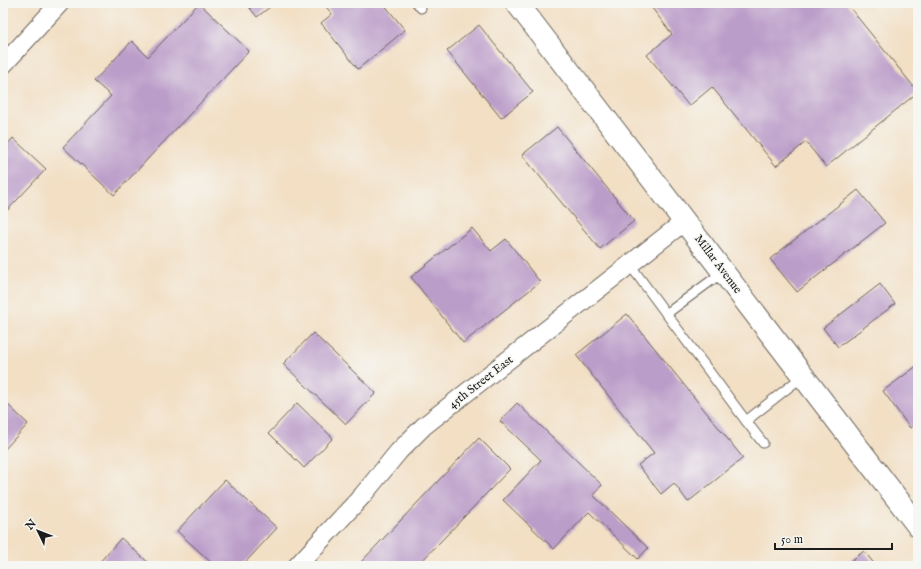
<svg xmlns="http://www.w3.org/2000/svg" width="921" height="569" viewBox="0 0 921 569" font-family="'IM FELL English',serif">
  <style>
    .building { fill: #bb9dc9 }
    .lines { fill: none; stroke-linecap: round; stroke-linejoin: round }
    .service-casing { stroke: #676057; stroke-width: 11 }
    .minor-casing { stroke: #676057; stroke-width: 20 }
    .tertiary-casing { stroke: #676057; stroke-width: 24 }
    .service { stroke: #fff; stroke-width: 9 }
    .minor { stroke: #fff; stroke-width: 18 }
    .tertiary { stroke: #fff; stroke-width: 22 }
    .labels { text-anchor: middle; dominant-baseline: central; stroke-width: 3; stroke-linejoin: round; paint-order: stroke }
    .street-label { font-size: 12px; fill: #1c1c1c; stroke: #f6f6f2 }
  </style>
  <rect width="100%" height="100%" fill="#f6f6f2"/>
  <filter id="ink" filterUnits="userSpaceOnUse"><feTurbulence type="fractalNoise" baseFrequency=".025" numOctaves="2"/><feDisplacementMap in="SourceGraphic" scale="8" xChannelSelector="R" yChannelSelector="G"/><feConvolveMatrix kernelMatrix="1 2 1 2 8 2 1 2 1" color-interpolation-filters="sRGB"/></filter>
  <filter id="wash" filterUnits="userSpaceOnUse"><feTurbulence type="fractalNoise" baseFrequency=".012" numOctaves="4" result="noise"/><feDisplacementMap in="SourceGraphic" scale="16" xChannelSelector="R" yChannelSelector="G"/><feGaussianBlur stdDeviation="0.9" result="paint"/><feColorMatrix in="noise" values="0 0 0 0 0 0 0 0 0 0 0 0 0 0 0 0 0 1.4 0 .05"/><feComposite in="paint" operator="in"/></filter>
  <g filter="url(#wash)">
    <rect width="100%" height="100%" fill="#f2dfc4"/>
    <g id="blocks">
      <g class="building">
        <polygon points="199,3 249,51 114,195 63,147 111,96 94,81 132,41 148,57"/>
        <polygon points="246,3 275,3 257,17"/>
        <polygon points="323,3 383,3 405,30 358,69 321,23 332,14"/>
        <polygon points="648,3 846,3 918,92 826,167 806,142 776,166 712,87 689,106 647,55 672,34"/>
        <polygon points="479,25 533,92 501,118 447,51"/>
        <polygon points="557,127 634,221 600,249 522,155"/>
        <polygon points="13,138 46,169 3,215 3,149"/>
        <polygon points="858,190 885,223 797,292 770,259"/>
        <polygon points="472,228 491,251 506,239 540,282 463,343 411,277"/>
        <polygon points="880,284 895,304 838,347 823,328"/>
        <polygon points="627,314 743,458 688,502 674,483 661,494 638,465 654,453 576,355"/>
        <polygon points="313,333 376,393 346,424 283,364"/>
        <polygon points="918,365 918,423 910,428 883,391"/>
        <polygon points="3,400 28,424 3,451"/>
        <polygon points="297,403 333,438 304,468 269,433"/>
        <polygon points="517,403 602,485 593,495 648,548 638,559 589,512 554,549 503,500 541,460 500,421"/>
        <polygon points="479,438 510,469 417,566 365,566 361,562"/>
        <polygon points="225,480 277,528 242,566 215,566 177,531"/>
        <polygon points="121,538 152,566 100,566 98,564"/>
        <polygon points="864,551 876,566 844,566"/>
      </g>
    </g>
  </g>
  <g filter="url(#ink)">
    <use href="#blocks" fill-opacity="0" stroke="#676057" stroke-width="1"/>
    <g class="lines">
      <defs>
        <g id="service">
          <polyline points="417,3 421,8"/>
          <polyline points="630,265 746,421"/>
          <polyline points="666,314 723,272"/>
          <polyline points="763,443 746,421 803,376"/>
        </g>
        <g id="minor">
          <polyline points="3,65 60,3"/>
          <polyline points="297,566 362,496 399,451 424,426 685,221"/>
        </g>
        <polyline id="tertiary" points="517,3 918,526"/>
      </defs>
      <use href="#service" class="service-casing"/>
      <use href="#minor" class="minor-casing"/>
      <use href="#tertiary" class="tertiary-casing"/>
      <use href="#service" class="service"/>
      <use href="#minor" class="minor"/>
      <use href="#tertiary" class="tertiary"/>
    </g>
  </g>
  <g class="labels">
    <g class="street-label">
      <text transform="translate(718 264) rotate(53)">Millar Avenue</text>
      <text transform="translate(481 382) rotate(-38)">45th Street East</text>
    </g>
  </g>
  <rect width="921" height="569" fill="none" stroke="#f6f6f2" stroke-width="16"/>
  <g transform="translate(38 531) rotate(313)" stroke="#f6f6f2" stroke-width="3" paint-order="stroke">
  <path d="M0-3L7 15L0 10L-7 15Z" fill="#1c1c1c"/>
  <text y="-6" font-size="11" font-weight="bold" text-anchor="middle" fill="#1c1c1c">N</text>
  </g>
  <path d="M775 543v6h117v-6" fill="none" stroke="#1c1c1c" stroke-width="2"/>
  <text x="781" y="543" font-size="12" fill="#1c1c1c" stroke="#f6f6f2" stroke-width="3" paint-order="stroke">50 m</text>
</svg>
